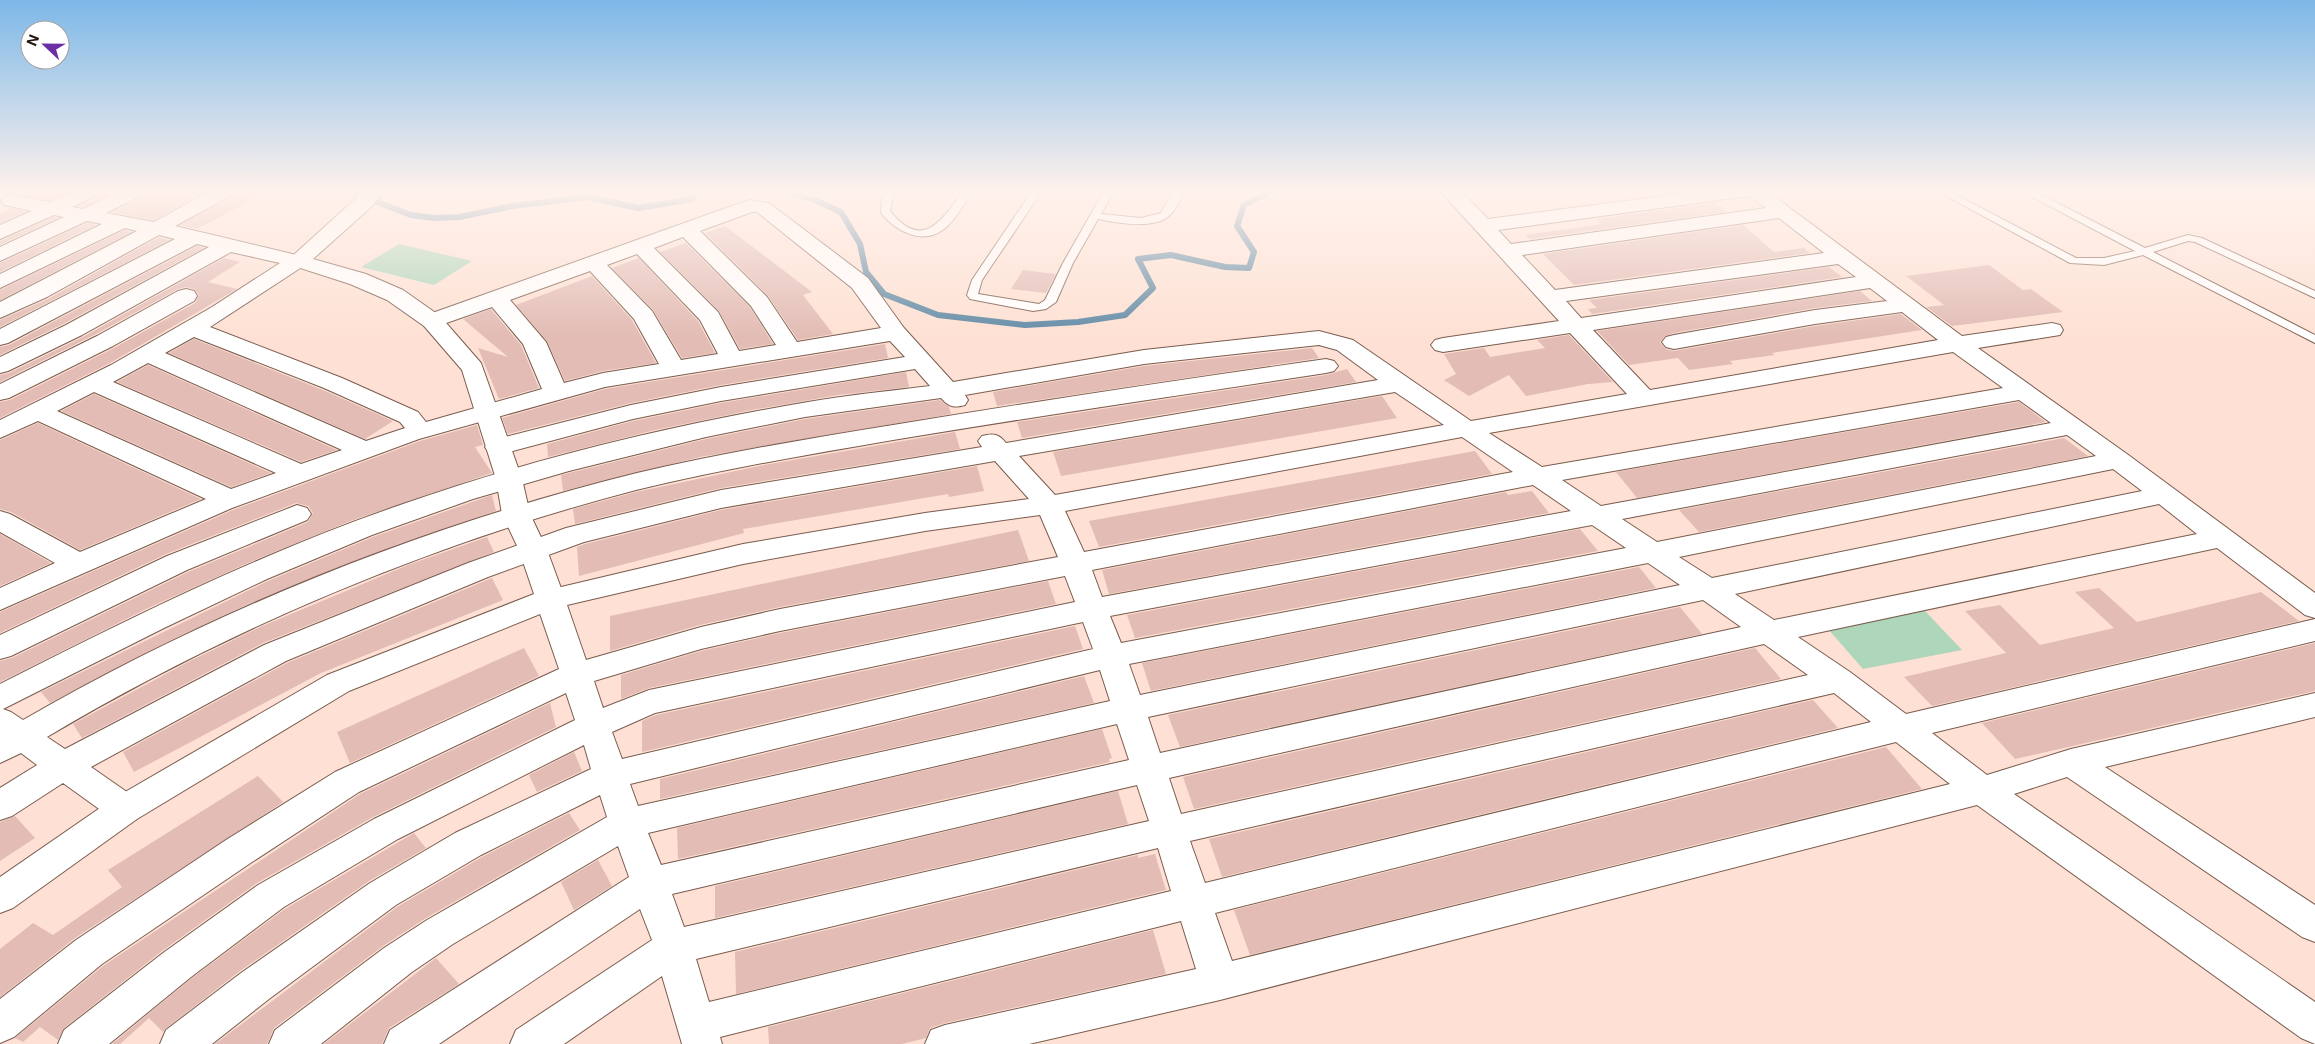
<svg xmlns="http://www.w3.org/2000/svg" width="2315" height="1044" viewBox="0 0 2315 1044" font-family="Inter,sans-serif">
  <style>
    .green { fill: #add6ba }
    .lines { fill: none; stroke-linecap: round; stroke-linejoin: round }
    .stream { stroke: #628ba6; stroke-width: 6 }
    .building { fill: #e2bcb5 }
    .service-casing { stroke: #7a5c4e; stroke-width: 2 }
    .minor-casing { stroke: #7a5c4e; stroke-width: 2 }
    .tertiary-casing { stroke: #7a5c4e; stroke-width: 2 }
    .service { fill: #fff; fill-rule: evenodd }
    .minor { fill: #fff; fill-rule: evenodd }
    .tertiary { fill: #fff; fill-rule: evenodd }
  </style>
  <rect width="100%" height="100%" fill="#fee1d4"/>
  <g class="green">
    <polygon points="399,244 472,261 434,285 361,267"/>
    <polygon points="1925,611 1962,650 1863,669 1828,629"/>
  </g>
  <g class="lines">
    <g class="stream">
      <polyline points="348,191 411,215 435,218 459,217 513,206 587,197 639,208 692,199 696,191"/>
      <polyline points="785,191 815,200 841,212 860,244 866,272 884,294 938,315 1025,325 1078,322 1125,315 1153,288 1138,259 1171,255 1225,267 1249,268 1254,252 1237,226 1244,205 1271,191"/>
    </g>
  </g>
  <g class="building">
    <polygon points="27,191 69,191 50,200 27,196"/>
    <polygon points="102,191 116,191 83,207 78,206 98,197"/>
    <polygon points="147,191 206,191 154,220 112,212 143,197"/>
    <polygon points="237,191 269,191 197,229 180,225 233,197"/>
    <polygon points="1715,203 1726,212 1530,239 1525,235 1602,224 1596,219"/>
    <polygon points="11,208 26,212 0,223 0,214"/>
    <polygon points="54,217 58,218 0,245 0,241"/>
    <polygon points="87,223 96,225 0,272 0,263"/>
    <polygon points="1743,225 1774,252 1804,248 1810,253 1574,285 1543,254"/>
    <polygon points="725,226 812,292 803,295 833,334 798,340 768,296 705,233"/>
    <polygon points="125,230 132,232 0,300 0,290"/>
    <polygon points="159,237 170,240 0,327 0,320 48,299"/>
    <polygon points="686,243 750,307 773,344 740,349 719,311 660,252"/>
    <polygon points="197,246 204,248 65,323 0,355 0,347 9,345"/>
    <polygon points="224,258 240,262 208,282 237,289 110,363 0,418 0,402 10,400 114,348 195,303 199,295 194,289 186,287 178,289 96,334 0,382 0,375 9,373 83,337"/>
    <polygon points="639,258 698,321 715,353 682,358 653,310 612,268"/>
    <polygon points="1989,265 2023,290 2031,289 2063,312 1952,326 1926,307 1944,305 1906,276"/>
    <polygon points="1829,267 1842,277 1592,314 1588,309 1597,308 1589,300"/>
    <polygon points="1023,270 1056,274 1046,293 1011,289"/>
    <polygon points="592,276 632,320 656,363 603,371 565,381 547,341 516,305"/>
    <polygon points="1860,291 1872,301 1815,308 1674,333 1665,336 1660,342 1666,349 1674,351 1815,326 1901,314 1922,330 1772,353 1775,355 1730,361 1733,364 1689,370 1678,358 1629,365 1597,331"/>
    <polygon points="491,309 521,345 539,388 499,399 478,348 508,357 463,319"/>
    <polygon points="1569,335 1613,382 1588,384 1526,396 1509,375 1469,396 1444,380 1456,374 1444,354 1484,348 1490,357 1545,348 1537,340"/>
    <polygon points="194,339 323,390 393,421 365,439 169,353"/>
    <polygon points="885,344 888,358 721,385 631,403 508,434 502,418 605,389"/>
    <polygon points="1312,348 1319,358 997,406 993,392 1144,366"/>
    <polygon points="148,365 337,450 301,462 117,382"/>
    <polygon points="1347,369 1356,382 1022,438 1017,422 1326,375"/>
    <polygon points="906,372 909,387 838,395 757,409 655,430 548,457 547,444 633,421 721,403"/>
    <polygon points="94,394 271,473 231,487 61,411"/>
    <polygon points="1382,396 1397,418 1061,476 1053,452"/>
    <polygon points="940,400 949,407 951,414 700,457 563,491 561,475 706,439 805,419"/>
    <polygon points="2019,402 2046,422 1637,498 1616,472"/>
    <polygon points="38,423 201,499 80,550 11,512 0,509 0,440"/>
    <polygon points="477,425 483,445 475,447 492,473 353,520 250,562 148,608 0,682 0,661 12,658 188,572 308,522 313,513 308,506 296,503 166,554 0,633 0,612 233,510 420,441"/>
    <polygon points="955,432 960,449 721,488 575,524 573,509 636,492 764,465"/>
    <polygon points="2064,438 2088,456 1699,532 1679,510"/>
    <polygon points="1475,451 1492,474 1099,547 1089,521"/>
    <polygon points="977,466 984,491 949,497 948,494 743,529 744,533 579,576 577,547 585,544 721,510"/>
    <polygon points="1532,491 1549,513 1109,594 1102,570 1506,492 1508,495"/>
    <polygon points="492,495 496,511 398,544 244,606 169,641 50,703 41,692 268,581 373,537"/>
    <polygon points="1580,529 1598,551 1135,638 1127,615"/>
    <polygon points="1018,530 1029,561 780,607 700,625 610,651 610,616"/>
    <polygon points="0,534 51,563 0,586"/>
    <polygon points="487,537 494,552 263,643 82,738 73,724 188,662 260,627 408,565"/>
    <polygon points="1639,567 1656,588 1151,691 1142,663"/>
    <polygon points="492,578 503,600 321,673 134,772 123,752 287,663"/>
    <polygon points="1048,581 1056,604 649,688 621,699 621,675 701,651 780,633"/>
    <polygon points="2099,588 2137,622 2261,592 2299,621 1932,706 1904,677 2006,653 1965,611 2000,605 2040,645 2114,628 2075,592"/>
    <polygon points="1680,607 1702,634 1180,747 1168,715"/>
    <polygon points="1075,626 1083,649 642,752 642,721 656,715"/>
    <polygon points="2315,643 2315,691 2015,759 1982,723"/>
    <polygon points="524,648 539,676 350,763 337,732"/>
    <polygon points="1755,648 1781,679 1194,809 1183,777"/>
    <polygon points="1084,676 1094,703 660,799 660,779"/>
    <polygon points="1813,700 1838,728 1222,877 1209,839"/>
    <polygon points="550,703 556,727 373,817 257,883 162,951 63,1029 58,1040 40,1027 23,1042 15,1038 103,966 360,794"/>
    <polygon points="1102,729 1112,758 1109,759 1110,762 678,859 677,828"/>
    <polygon points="1886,747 1922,789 1250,955 1234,910"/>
    <polygon points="574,752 582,771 537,792 529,775"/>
    <polygon points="258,776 283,802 75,938 0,997 0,949 33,923 53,935 122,887 108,870"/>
    <polygon points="1118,791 1128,824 715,918 715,886"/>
    <polygon points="569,813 580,830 426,918 383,946 274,1028 267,1044 215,1044 397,907 482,857"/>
    <polygon points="15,816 35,838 0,861 0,822"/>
    <polygon points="414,833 426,848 369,881 240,971 165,1029 163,1032 149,1018 120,1044 112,1044 192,978 285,909"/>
    <polygon points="1155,854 1166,890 736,994 735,952 1138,855 1138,858"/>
    <polygon points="598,860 612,886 574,910 561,882"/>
    <polygon points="1153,930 1166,974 945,1023 930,1028 926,1038 902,1044 769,1044 768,1027"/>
    <polygon points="436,958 459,984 389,1028 382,1044 324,1044"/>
  </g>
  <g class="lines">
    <defs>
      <g id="service">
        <path d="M 889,191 L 899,191 L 892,200 L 890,211 C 923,252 942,220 963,191 L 973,191 C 964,203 956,220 944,229 C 922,246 896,231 881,213 L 882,199 Z"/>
        <path d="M 1032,191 L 1042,191 L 982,280 L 978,294 L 1039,304 L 1045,300 L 1063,263 L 1104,191 L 1114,191 L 1101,214 L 1141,218 L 1161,213 L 1173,191 L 1183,191 C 1180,199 1177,209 1170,215 C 1155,230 1117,223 1098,219 L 1073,263 L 1056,302 L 1046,309 L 1033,311 L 970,299 L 967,295 L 972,280 Z"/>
        <polygon points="1937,191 1949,191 2076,258 2104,258 2135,251 2021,191 2034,191 2145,248 2188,235 2202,238 2315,291 2315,298 2195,242 2188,241 2153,252 2315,335 2315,343 2143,255 2104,265 2070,263"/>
      </g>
      <g id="minor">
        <path d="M 74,191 L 100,191 L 97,195 L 72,207 L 83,209 L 120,191 L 145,191 L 142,195 L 106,213 L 154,222 L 210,191 L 235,191 L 232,195 L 175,226 L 305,257 L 309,261 L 305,265 L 210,327 L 342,378 L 418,412 L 426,422 L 542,389 L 523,344 L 492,307 L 432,328 L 424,326 L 421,321 L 424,316 L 743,202 L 750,200 L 769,203 L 868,278 L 904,328 L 953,382 L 1144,350 L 1319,331 L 1353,340 L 1471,421 L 1627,394 L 1570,333 L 1443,352 L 1435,350 L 1431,345 L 1435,340 L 1443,338 L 1559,321 L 1440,191 L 1461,191 L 1488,219 L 1701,191 L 1767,191 L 1962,336 L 2052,323 L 2060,325 L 2063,330 L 2060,335 L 1978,348 L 2127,454 L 2315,593 L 2315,618 L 2305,615 L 2217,548 L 1798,637 L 1850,672 L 1906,714 L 2315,619 L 2315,641 L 1932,733 L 1987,775 L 2071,749 L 2315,693 L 2315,717 L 2105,767 L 2315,905 L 2315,942 L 2302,937 L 2067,777 L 2014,794 L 2315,1002 L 2315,1044 L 2301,1038 L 1977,805 L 1220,1000 L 1029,1044 L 925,1044 L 931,1030 L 945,1025 L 1196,969 L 1181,921 L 720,1037 L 722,1044 L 682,1044 L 662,976 L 564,1044 L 510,1044 L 516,1030 L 652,940 L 640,909 L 439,1044 L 384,1044 L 390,1030 L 629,877 L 618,846 L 453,944 L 412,972 L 321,1044 L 269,1044 L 275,1030 L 384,948 L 427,920 L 607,817 L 600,795 L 481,855 L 396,905 L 269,999 L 212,1044 L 160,1044 L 166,1030 L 241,973 L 370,883 L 455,833 L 591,769 L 584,745 L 398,839 L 284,907 L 191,977 L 109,1044 L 58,1044 L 64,1030 L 163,953 L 258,885 L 374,819 L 575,720 L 566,693 L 359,792 L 252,862 L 102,964 L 14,1037 L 0,1043 L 0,999 L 76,940 L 226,840 L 335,772 L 559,669 L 535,599 L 540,592 L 743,544 L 925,513 L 1029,499 L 995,461 L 721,508 L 584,542 L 488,577 L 286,661 L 91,767 L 137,799 L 142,809 L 137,819 L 125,823 L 113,819 L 63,783 L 12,816 L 0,820 L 0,788 L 37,765 L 21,753 L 0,763 L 0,684 C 132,617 265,551 406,503 C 536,458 672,425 808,402 C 848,395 889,391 930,386 L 915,369 L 721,401 L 633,419 L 498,455 L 489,453 L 485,447 L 489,441 L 631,405 L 721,387 L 905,357 L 890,341 L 605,387 L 419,439 L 232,508 L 0,610 L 0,588 L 55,563 L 0,532 L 0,511 L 10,514 L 80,552 L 206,499 L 38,421 L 0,438 L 0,420 L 111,365 L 212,307 L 280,263 L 231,252 L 82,335 L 8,371 L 0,373 L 0,357 L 66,325 L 209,247 L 197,244 L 8,343 L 0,345 L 0,329 L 175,239 L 159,235 L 47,297 L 0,318 L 0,302 L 137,231 L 125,228 L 0,288 L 0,274 L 102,224 L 87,221 L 0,261 L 0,247 L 64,217 L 54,215 L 0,239 L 0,225 L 32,211 L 4,205 L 1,201 L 4,197 L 11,195 L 50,202 ZM 1749,196 L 1766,208 L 1511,244 L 1498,230 ZM 752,212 L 757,212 L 852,288 L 881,328 L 797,342 L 767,297 L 700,231 ZM 1779,218 L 1824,253 L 1555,290 L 1522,255 ZM 683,237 L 751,306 L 776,345 L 739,351 L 718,312 L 654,248 ZM 637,254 L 700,320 L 718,354 L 681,360 L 652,311 L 607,265 ZM 1838,264 L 1856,277 L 1581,318 L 1566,301 ZM 590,271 L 634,319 L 659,364 L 603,373 L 564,383 L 546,342 L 510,300 ZM 1870,288 L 1887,301 L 1815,310 L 1674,335 L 1666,337 L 1662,342 L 1666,347 L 1674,349 L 1815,324 L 1902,312 L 1938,340 L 1650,390 L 1593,330 ZM 194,337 L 324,388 L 400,422 L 405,428 L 366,441 L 165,353 ZM 1319,345 L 1337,350 L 1378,380 L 1006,443 C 999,434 993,433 982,436 L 978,441 L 982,447 L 721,490 L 566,528 L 468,563 L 264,645 L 65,749 L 47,737 C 228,629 432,543 636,490 C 721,469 807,455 893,440 C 1037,416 1182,395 1326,373 L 1334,371 L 1338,366 L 1334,361 L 1326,359 C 1181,380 1037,401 893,425 C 807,439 722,453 637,473 C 423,526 214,610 23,720 L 11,712 L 3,709 L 164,628 L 267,579 L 372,535 L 473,499 L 569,471 L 706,437 L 805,417 L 941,398 C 949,407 954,408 965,405 L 968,400 L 965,395 L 1144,364 ZM 1953,352 L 2003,388 L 1542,467 L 1489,433 ZM 148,363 L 342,450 L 301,464 L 113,382 ZM 94,392 L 276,473 L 231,489 L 57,411 ZM 1395,392 L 1444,425 L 1055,495 L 1019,456 ZM 2019,400 L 2051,423 L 1601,506 L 1562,480 ZM 2067,435 L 2096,456 L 1657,542 L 1622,519 ZM 1462,437 L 1513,472 L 1084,552 L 1065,511 ZM 2113,469 L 2142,491 L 1712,578 L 1679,557 ZM 1533,485 L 1571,511 L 1102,597 L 1092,570 ZM 2159,504 L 2197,534 L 1774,620 L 1735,594 ZM 1040,515 L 1058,557 L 780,609 L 701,627 L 586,660 L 567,605 L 743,564 L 925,531 ZM 1592,525 L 1626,548 L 1121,643 L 1110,616 ZM 1648,563 L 1680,585 L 1140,695 L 1129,664 ZM 1065,576 L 1075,602 L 649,690 L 603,708 L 594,681 L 701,649 L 780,631 ZM 1703,600 L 1741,627 L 1160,753 L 1148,717 ZM 1083,622 L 1093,649 L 622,759 L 612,732 L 655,713 ZM 1764,644 L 1808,675 L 1181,814 L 1169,778 ZM 1100,670 L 1110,701 L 638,806 L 630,784 ZM 1834,693 L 1871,722 L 1205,883 L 1190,841 ZM 1117,724 L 1129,760 L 661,865 L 648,833 ZM 1896,742 L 1950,784 L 1232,961 L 1215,913 ZM 1137,785 L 1149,821 L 684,927 L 672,894 ZM 1158,848 L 1171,891 L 709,1002 L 696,959 Z"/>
        <polygon points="186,289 194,291 197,296 194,301 113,346 9,398 0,400 0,384 97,336 178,291"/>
        <polygon points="297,505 307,508 311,514 307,520 187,570 11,656 0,659 0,635 167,556"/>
      </g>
      <polygon id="tertiary" points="364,191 385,191 370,208 313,259 366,274 403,290 440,316 481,363 522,479 530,514 547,550 565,599 560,606 349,691 137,819 13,908 0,913 0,877 113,799 327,675 534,594 519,550 502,514 496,479 462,370 424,326 387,300 350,284 291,265 287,261"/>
    </defs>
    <use href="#service" class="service-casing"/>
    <use href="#minor" class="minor-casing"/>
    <use href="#tertiary" class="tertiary-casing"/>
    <use href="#service" class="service"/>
    <use href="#minor" class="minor"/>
    <use href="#tertiary" class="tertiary"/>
  </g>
  <linearGradient id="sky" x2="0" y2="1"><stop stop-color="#7db8e8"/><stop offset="0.57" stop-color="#fff2ec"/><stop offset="1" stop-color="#fff2ec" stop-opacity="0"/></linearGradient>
  <rect width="2315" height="337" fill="url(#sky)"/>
  <g transform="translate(45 45) rotate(292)"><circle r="24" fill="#ffffff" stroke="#a5a19f"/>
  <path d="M0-4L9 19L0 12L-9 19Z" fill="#6d2fa5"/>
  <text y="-8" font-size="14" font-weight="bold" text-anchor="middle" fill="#1f140e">N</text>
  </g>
</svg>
